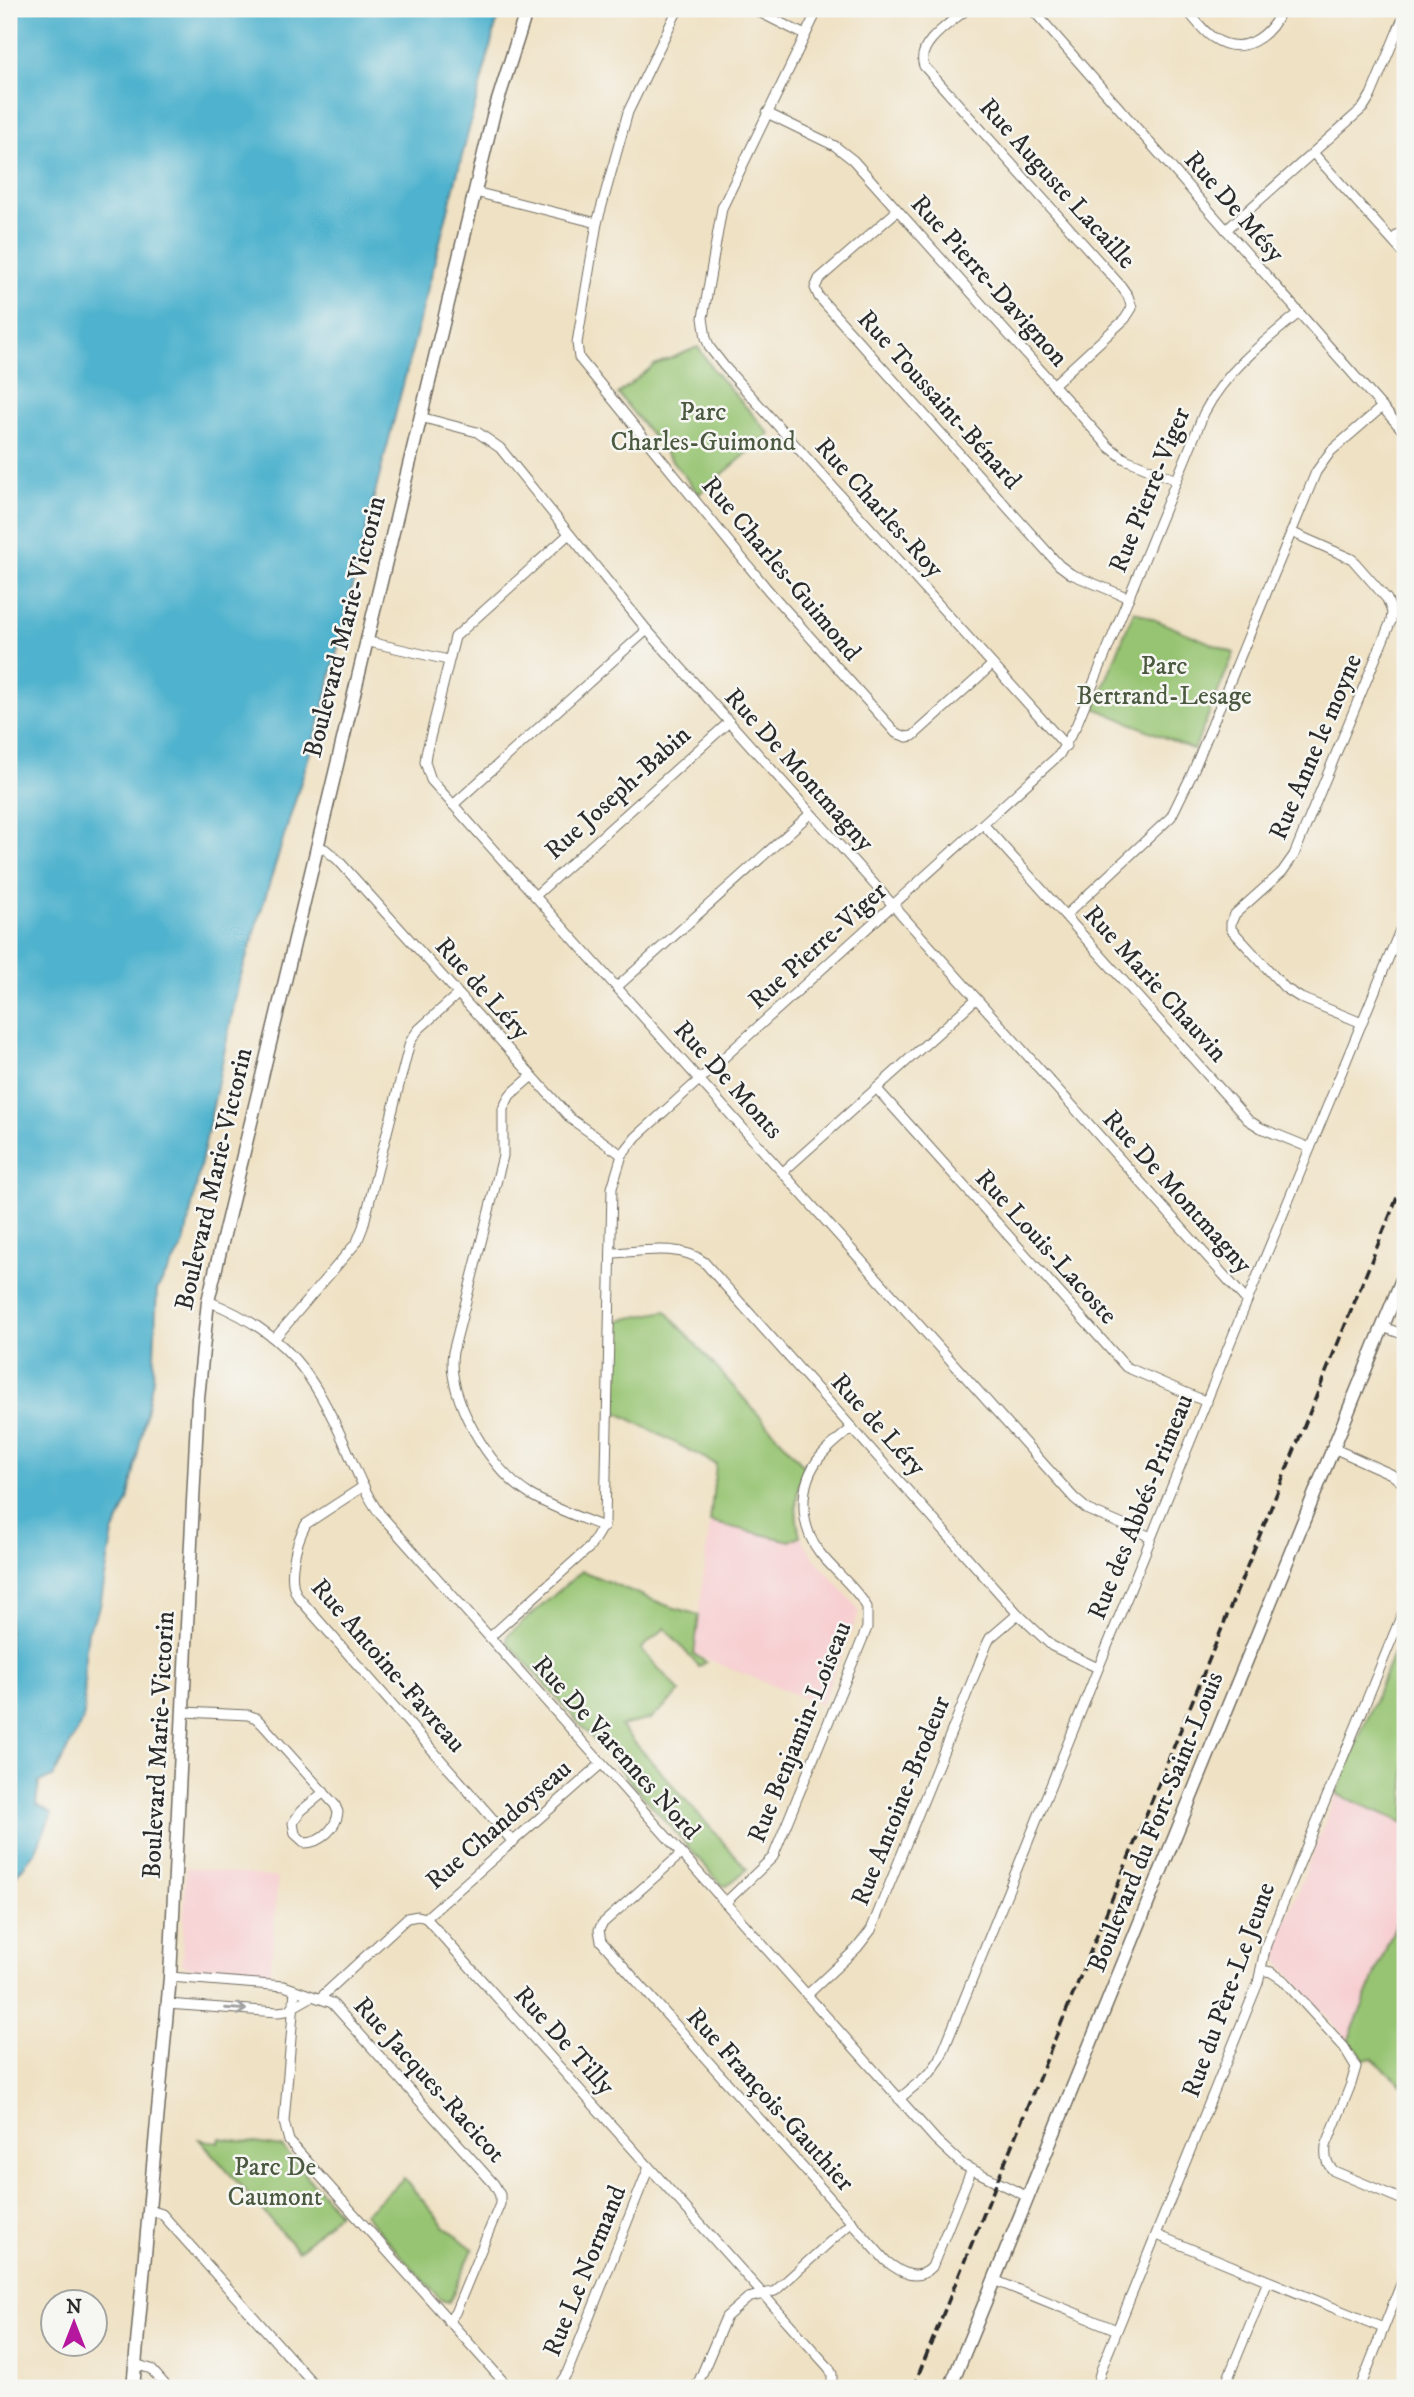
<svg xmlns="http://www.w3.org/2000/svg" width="1414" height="2397" viewBox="0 0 1414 2397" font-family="'IM FELL DW Pica',serif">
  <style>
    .built { fill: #f7cfd1 }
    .green { fill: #97c472; stroke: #61784e; stroke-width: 2 }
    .water { fill: #4fb2ce; stroke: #3d6e7c; stroke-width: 2 }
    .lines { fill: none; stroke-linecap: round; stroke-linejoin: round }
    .minor-casing { stroke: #706b60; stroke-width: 11 }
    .tertiary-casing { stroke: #706b60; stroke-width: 15 }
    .minor { stroke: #fff; stroke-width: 9 }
    .tertiary { stroke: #fff; stroke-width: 12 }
    .rail { stroke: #2b2b2b; stroke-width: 3.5; stroke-dasharray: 10 5; stroke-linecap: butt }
    .oneway { stroke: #a0a0a0 }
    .labels { text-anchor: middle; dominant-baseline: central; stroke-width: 5; stroke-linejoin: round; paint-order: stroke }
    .street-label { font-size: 26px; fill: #2b2b2b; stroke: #f6f6f2 }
    .park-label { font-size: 26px; fill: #4b5940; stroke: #f6f6f2 }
  </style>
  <rect width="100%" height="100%" fill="#f6f6f2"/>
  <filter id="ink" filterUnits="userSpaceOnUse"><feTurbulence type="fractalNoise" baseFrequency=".0143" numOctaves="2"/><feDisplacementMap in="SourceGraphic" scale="14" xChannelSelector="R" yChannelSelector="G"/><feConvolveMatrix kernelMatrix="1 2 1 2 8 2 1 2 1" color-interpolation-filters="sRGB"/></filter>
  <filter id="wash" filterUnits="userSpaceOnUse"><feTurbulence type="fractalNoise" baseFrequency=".00686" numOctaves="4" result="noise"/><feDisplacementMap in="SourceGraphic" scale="28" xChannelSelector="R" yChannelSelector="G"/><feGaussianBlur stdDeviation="1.57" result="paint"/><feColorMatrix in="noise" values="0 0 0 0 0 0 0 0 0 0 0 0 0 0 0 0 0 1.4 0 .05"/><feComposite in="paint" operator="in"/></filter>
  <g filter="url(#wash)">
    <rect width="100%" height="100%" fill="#efe1c3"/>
    <g class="built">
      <polygon points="710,1522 790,1541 800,1536 815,1559 857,1607 859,1613 821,1705 694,1654"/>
      <polygon points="1336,1794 1405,1823 1405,1902 1348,2041 1281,1965 1274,1952"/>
      <polygon points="186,1867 278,1878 270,1975 191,1968 182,1964"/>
    </g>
    <g class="green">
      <polygon points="698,347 714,371 770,434 699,494 618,394 654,365"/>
      <polygon points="1134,611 1234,653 1194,750 1095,708"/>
      <path d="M 666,1311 L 805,1467 C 795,1490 794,1511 800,1536 L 790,1541 L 710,1522 L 716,1464 L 616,1412 L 619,1320 Z"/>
      <polygon points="582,1571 668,1606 699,1615 694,1654 706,1662 699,1667 665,1628 641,1649 680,1692 651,1719 620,1726 747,1869 727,1886 722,1885 507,1642 508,1635"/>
      <polygon points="1405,1625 1405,1823 1336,1794"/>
      <polygon points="1405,1902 1405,2087 1372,2058 1363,2060 1360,2053 1348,2041"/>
      <polygon points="220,2138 282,2147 339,2213 298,2251 199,2139 219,2143"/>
      <polygon points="404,2178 444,2226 473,2249 449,2302 441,2300 364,2214"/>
    </g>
    <polygon class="water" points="9,9 500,9 372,505 322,714 239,982 184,1244 157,1290 153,1379 128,1501 113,1533 100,1606 88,1631 85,1658 84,1718 53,1777 39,1782 36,1804 52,1813 35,1852 9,1884"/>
  </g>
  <g filter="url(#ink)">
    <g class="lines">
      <defs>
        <g id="minor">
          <polyline points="678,9 628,112 597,223 577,343 579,358 768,590 896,733 907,737 913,736 992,665"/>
          <polyline points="753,9 805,35"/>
          <polyline points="818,9 722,208 703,318 706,338 710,348 724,366 1066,746"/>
          <path d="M 967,9 C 952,22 915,44 924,66 L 1121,286 L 1128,296 L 1132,308 L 1125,319 L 1053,385"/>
          <polyline points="1032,9 1405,433"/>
          <path d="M 1186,9 C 1194,18 1202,30 1212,37 C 1242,58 1270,37 1282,9"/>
          <polyline points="767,113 835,146 853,160 1109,447 1125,459 1176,480"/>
          <polyline points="1314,154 1405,255"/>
          <polyline points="475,192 597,223"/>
          <polyline points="897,211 819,279 815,288 819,297 1059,565 1071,574 1129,598"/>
          <polyline points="1226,230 1363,108 1371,95 1405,13"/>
          <polyline points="1392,240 1405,229"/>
          <polyline points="420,417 477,432 500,448 647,630 1247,1301"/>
          <polyline points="1291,532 1352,559 1387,599 1392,612 1391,621 1294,855 1282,872 1235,914 1231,923 1231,929 1285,988 1301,998 1362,1023"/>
          <polyline points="569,534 455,637 426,754 425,762 431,780 1074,1498 1088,1510 1151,1537"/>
          <polyline points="365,641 448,660"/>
          <polyline points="453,805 647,630"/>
          <polyline points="984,825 1248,1120 1261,1128 1310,1148"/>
          <polyline points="316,846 325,849 338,860 571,1119 622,1155"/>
          <polyline points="535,896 728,723"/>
          <polyline points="1066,915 1171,817 1192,774 1316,472 1331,451 1382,407"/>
          <polyline points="617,987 810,814"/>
          <path d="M 532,1076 L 510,1095 L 503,1109 L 503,1156 L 453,1352 C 445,1396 491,1471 529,1494 C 552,1508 579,1517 604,1527"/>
          <polyline points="877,1089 1126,1367 1207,1402"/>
          <polyline points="783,1172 976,999"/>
          <path d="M 611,1253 C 639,1252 680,1243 704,1262 L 1018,1614 L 1052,1646 L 1098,1668"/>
          <path d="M 208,1301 C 286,1332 313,1373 346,1447 C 356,1470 365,1494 380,1514 L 936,2140 L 963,2165 L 1028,2197"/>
          <polyline points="1383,1327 1405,1335"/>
          <polyline points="275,1338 357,1242 363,1227 410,1042 418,1030 458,994"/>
          <polyline points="1333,1448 1391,1474 1405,1485"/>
          <path d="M 364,1486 L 306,1524 C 296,1542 286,1580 298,1597 L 513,1842"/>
          <path d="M 490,1637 L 590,1547 L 605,1522 L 612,1188 L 622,1155 L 636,1137 L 1059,755 L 1076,726 L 1204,413 C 1226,371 1262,343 1299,313"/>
          <path d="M 184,1712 L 248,1715 L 256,1718 L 263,1725 L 335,1805 L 338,1812 C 337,1827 321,1843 305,1843 L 295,1834 L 293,1823 L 301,1811 L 324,1792"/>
          <path d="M 681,1854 L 602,1924 L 599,1930 L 601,1941 L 886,2261 C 900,2272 917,2283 932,2267 L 971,2171"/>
          <path d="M 725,1903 L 773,1857 L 867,1628 L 867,1607 C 855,1587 835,1572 820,1553 C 799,1526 798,1484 820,1457 C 829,1446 841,1437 852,1428"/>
          <polyline points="426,1918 601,1764"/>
          <path d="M 1261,1970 L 1271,1972 L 1283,1980 L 1344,2047 L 1356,2067 L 1351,2084 L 1326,2146 C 1325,2157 1326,2164 1334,2171 L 1405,2201"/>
          <polyline points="170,1977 284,1986 332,2003 494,2184 500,2195 500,2204 455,2313 448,2321"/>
          <polyline points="295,1990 284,2122 289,2141 509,2388"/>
          <polyline points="807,1995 857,1948 871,1930 987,1644 990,1638 1018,1614"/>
          <polyline points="320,1998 407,1918 418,1916 426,1918 829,2368 832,2374 832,2388"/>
          <polyline points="167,2004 278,2012 286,2011 311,1997"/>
          <polyline points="899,2099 930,2073 940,2059 1243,1311 1405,918"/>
          <polyline points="150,2210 162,2214 317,2388"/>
          <polyline points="1157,2235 1383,2328"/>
          <polyline points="994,2280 1117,2330"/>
          <polyline points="135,2364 151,2369 168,2388"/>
          <polyline points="557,2388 567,2373 649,2167"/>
          <polyline points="696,2388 726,2317 748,2298 775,2291 852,2222"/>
          <polyline points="1096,2388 1101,2370 1258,1983 1266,1945 1405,1607"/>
          <polyline points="1224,2388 1268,2281"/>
          <polyline points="1360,2388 1405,2274"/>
        </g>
        <g id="tertiary">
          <polyline points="133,2388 170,1977 198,1398 208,1301 493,116 527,9"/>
          <polyline points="950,2388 1405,1272"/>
        </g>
      </defs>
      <use href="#minor" class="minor-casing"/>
      <use href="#tertiary" class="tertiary-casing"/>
      <use href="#minor" class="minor"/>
      <use href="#tertiary" class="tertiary"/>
      <polyline class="rail" points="913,2388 1405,1178"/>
    </g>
    <defs><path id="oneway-shaft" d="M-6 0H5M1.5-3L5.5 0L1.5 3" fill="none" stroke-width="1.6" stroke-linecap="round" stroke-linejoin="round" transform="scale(1.75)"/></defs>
    <use class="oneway" href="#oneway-shaft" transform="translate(236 2009) rotate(4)"/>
  </g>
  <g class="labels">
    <g class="street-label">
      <text transform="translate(1057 184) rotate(48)">Rue Auguste Lacaille</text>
      <text transform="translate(1234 207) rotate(49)">Rue De Mésy</text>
      <text transform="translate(989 281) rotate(48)">Rue Pierre-Davignon</text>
      <text transform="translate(939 400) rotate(48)">Rue Toussaint-Bénard</text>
      <text transform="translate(1150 490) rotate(-68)">Rue Pierre-Viger</text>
      <text transform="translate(879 508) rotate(48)">Rue Charles-Roy</text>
      <text transform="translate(781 569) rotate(50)">Rue Charles-Guimond</text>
      <text transform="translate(345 627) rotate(-76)">Boulevard Marie-Victorin</text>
      <text transform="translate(1316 747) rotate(-67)">Rue Anne le moyne</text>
      <text transform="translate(799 770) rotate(48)">Rue De Montmagny</text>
      <text transform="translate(618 793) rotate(-42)">Rue Joseph-Babin</text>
      <text transform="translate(818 946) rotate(-42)">Rue Pierre-Viger</text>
      <text transform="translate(1155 984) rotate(48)">Rue Marie Chauvin</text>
      <text transform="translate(482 989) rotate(48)">Rue de Léry</text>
      <text transform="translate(728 1080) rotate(48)">Rue De Monts</text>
      <text transform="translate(214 1179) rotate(-77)">Boulevard Marie-Victorin</text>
      <text transform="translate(1177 1192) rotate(48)">Rue De Montmagny</text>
      <text transform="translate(1046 1247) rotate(48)">Rue Louis-Lacoste</text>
      <text transform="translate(878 1425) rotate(48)">Rue de Léry</text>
      <text transform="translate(1141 1507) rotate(-68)">Rue des Abbés-Primeau</text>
      <text transform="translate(388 1666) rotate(49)">Rue Antoine-Favreau</text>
      <text transform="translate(800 1732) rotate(-68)">Rue Benjamin-Loiseau</text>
      <text transform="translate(159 1745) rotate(-87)">Boulevard Marie-Victorin</text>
      <text transform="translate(616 1748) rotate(48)">Rue De Varennes Nord</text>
      <text transform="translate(901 1801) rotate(-68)">Rue Antoine-Brodeur</text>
      <text transform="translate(1156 1822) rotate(-68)">Boulevard du Fort-Saint-Louis</text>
      <text transform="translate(499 1825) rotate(-41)">Rue Chandoyseau</text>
      <text transform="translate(1229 1990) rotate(-70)">Rue du Père-Le Jeune</text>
      <text transform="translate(564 2041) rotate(48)">Rue De Tilly</text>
      <text transform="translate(429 2080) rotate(48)">Rue Jacques-Racicot</text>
      <text transform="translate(770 2100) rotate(48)">Rue François-Gauthier</text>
      <text transform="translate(585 2271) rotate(-68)">Rue Le Normand</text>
    </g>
    <g class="park-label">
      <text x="703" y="412">Parc<tspan x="703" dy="30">Charles-Guimond</tspan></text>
      <text x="1164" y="666">Parc<tspan x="1164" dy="30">Bertrand-Lesage</tspan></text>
      <text x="275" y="2167">Parc De<tspan x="275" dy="30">Caumont</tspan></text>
    </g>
  </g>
  <rect width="1414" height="2397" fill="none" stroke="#f6f6f2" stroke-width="35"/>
  <g transform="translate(74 2323)"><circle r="33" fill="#f6f6f2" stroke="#a5a5a2" stroke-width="2"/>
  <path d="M0-5L12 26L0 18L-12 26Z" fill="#b5179e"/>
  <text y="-10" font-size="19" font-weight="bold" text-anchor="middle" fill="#2b2b2b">N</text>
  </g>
</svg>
